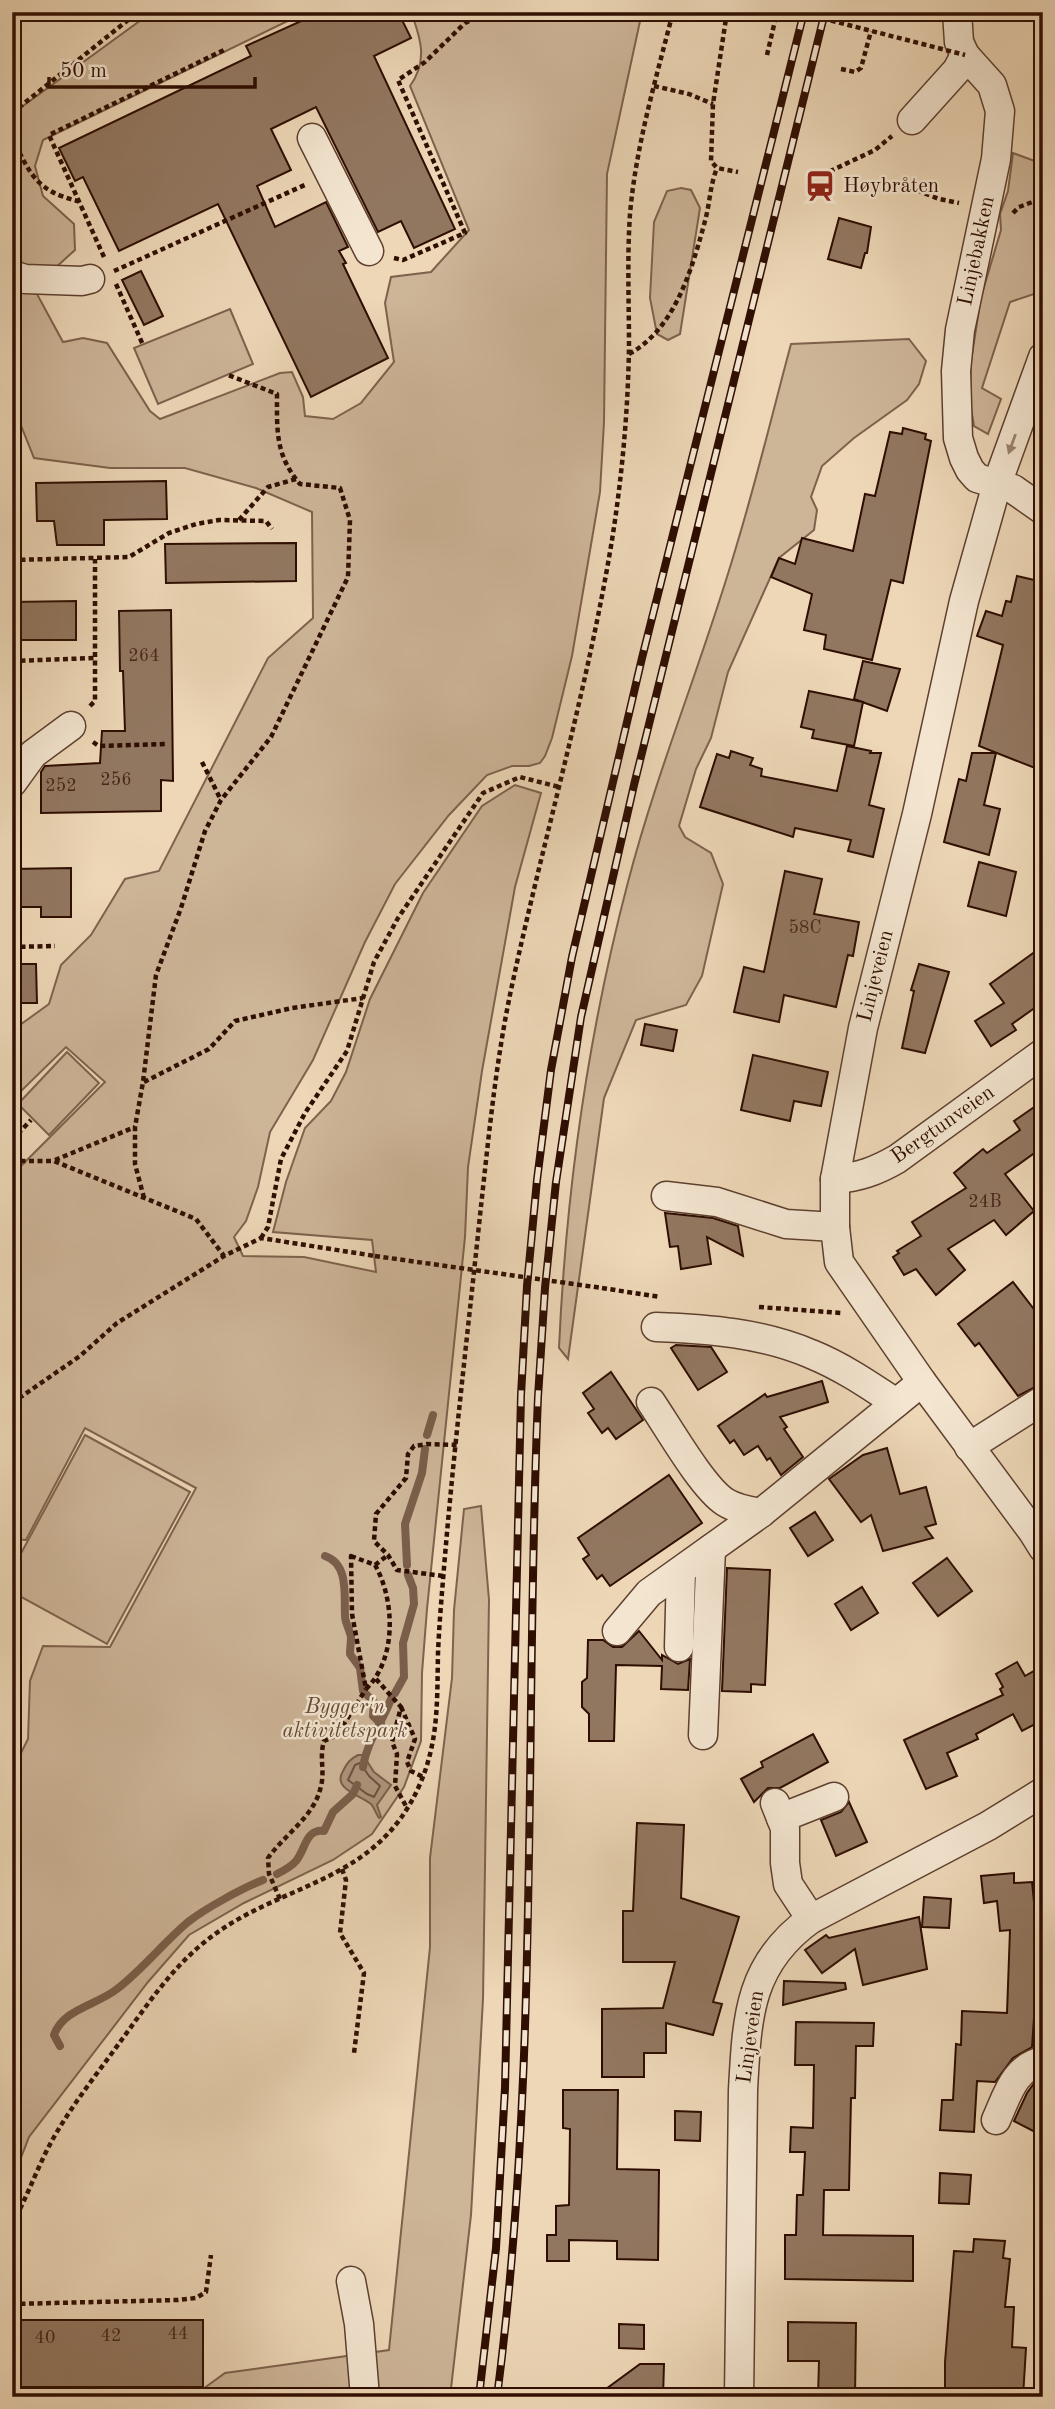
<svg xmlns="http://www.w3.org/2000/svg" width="1055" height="2409" viewBox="0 0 1055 2409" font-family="'Old Standard TT',serif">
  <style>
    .green { fill: #cdb598; stroke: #7e624d; stroke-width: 2 }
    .water { fill: #ac9379; stroke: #7a5e49; stroke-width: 2 }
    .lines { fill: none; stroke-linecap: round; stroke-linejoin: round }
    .shore { stroke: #6e503e; stroke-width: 2 }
    .stream { stroke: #7a5e49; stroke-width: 8 }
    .building { fill: #927760; stroke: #2f0e02; stroke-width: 2 }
    .minor-casing { stroke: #5e402f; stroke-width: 31 }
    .path { stroke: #2f0e02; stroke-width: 4.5; stroke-dasharray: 5 3.5; stroke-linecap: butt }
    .minor { stroke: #f3e5d0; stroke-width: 28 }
    .rail-casing { stroke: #2f0e02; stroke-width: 8 }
    .rail { stroke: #f3e5d0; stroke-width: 5; stroke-dasharray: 16; stroke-linecap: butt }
    .path-bridge { stroke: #2f0e02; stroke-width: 4.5; stroke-dasharray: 5 3.5; stroke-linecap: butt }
    .oneway { fill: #9b8473 }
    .labels { text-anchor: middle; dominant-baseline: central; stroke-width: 5; stroke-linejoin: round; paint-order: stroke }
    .number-label { font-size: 18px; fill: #48281a }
    .poi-label { font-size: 21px; fill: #2f0e02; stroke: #f3e5d0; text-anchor: start }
    .street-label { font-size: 21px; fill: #2f0e02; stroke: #f3e5d0 }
    .park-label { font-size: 21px; font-style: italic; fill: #664836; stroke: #f3e5d0 }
  </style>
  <rect width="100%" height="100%" fill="#edd7b7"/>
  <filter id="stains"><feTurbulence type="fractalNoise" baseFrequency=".00286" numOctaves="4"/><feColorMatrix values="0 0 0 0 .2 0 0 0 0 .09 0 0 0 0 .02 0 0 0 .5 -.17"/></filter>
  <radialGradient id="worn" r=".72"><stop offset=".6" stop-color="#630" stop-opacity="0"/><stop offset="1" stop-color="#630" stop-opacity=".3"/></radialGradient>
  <g class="green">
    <path d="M 152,12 L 306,12 L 43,140 L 35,166 L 43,196 L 74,224 L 75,250 L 54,269 L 22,264 C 10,215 12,163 12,114 Z"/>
    <path d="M 411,12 L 642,12 L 607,174 L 604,422 L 600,492 L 572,656 L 552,738 L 545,756 L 540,763 L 529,766 L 512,766 L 487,775 L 449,815 L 395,884 L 365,942 L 313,1060 L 270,1132 L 258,1187 L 246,1221 L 234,1237 L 243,1256 L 304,1257 L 376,1272 L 372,1240 L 273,1232 L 286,1182 L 305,1128 L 331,1101 L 346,1072 L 370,999 L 423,893 L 482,806 L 515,785 L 541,793 L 515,887 L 482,1071 L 468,1167 L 465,1237 L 427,1609 L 422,1673 L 421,1741 L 404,1787 L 372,1834 L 333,1860 L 244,1903 L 189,1935 L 148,1982 L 29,2137 L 12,2181 L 12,1771 L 28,1739 L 30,1681 L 43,1646 L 110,1647 L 196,1488 L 85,1428 L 26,1540 L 12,1539 L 12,1228 L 17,1222 L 21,1166 L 105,1082 L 66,1047 L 15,1097 L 13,1030 L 49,1004 L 61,965 L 91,935 L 125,879 L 159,871 L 268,658 L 313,618 L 312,512 L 256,488 L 185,468 L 110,468 L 34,458 L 12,403 L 12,288 L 37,294 L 63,342 L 83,338 L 107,343 L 150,411 L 160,419 L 280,373 L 292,372 L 303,397 L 305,416 L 333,419 L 361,403 L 394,362 L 385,303 L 391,277 L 431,272 L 469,230 L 410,86 C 428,61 421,39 411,12 Z"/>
    <polygon points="1013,153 1043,164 1043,291 1010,302 982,388 1001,399 988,434 974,426 970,402 971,361 981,297 1001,230 1000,214 1008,191"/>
    <polygon points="681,188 691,190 700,208 680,334 668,340 657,334 650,298 654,222 667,191"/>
    <polygon points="230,309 253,364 158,404 134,348"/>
    <path d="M 909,339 L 926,361 L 919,384 L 907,400 L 854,438 L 822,466 L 811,497 L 817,510 L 814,530 L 779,558 L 728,672 L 711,738 L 696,769 L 679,826 L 685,837 L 711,853 L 723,884 L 702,976 L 686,1005 L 636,1020 L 604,1098 L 568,1359 L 559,1348 C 566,1191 588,1034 628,882 C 658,767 704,658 737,544 C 757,478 773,411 791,344 Z"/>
    <polygon points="67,1052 99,1083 49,1135 18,1104"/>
    <polygon points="85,1435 190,1492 107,1644 12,1592 12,1570"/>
    <polygon points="481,1506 489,1600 483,1999 471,2215 450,2397 192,2397 225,2373 389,2350 430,1947 430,1858 452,1678 454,1610 464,1509"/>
  </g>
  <path class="water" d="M 358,1755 L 363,1755 L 374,1772 L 391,1785 L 377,1805 L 381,1817 L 379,1818 C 376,1814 374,1807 371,1804 C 360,1795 332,1789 343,1771 C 347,1763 350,1759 358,1755 Z"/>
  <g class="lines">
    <polygon class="shore" points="360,1763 369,1776 380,1786 374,1797 367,1794 348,1780 355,1765"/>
    <g class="stream">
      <polyline points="427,1435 433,1415"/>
      <path d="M 325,1556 C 349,1564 344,1595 345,1616 C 345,1623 350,1630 351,1637 C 351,1643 350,1649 350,1654 L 360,1668 L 363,1691 L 374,1702 L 373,1716 L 381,1724"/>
      <polyline points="407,1565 405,1524 422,1473 425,1449"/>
      <polyline points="395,1693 404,1677 403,1643 414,1604 413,1588 408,1575"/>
      <path d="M 363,1767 C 367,1741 382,1723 391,1699"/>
      <path d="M 277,1874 C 283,1871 291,1867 296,1861 C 306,1849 305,1829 324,1831 L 333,1812 L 353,1794 L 357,1785"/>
      <path d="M 60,2046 L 54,2035 C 63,2009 97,2005 117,1989 C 143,1969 163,1943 188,1922 C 206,1908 241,1889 263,1880"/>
    </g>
  </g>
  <g class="building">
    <polygon points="321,12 398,12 411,38 374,56 455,229 414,248 401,221 378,232 316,107 271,129 291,170 257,186 275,227 326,202 348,247 339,251 346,263 343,264 388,358 311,397 218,204 119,251 83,177 75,181 59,148 251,56 246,46"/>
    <polygon points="839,218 871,227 867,253 865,253 861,268 828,259"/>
    <polygon points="141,271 163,316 144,325 122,280"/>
    <polygon points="903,428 926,434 925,439 931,441 903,583 891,580 872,660 824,649 826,635 804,630 812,594 771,577 779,558 795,564 802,538 853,551 865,494 875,496 890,432 902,434"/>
    <polygon points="166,481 167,519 104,520 104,545 57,545 54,521 37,521 36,483"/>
    <polygon points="296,543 296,581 166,583 165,544"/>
    <polygon points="1017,576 1043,582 1043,736 1035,768 979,746 1003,645 977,636 986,611 1002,616 1006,601 1011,602"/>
    <polygon points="76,601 76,640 12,640 12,602"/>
    <polygon points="171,610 173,781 161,780 161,811 41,813 41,772 45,766 100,763 102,731 125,731 123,671 120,671 119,611"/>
    <polygon points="863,661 900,669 887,711 854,699"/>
    <polygon points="809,691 863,702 854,746 812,738 814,730 801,727"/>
    <polygon points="847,746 871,751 870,753 881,753 869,805 884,809 873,857 848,851 851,840 795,828 793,837 700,807 717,754 729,758 731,751 753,758 750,765 762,769 761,776 837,791"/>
    <polygon points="972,753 996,753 984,805 1000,809 989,855 944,842 959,779 966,781"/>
    <polygon points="979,862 1016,872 1006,916 968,906"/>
    <polygon points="71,868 71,917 41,917 41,907 12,907 12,869"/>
    <polygon points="785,871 822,879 814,914 859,922 853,956 848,955 836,1007 784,995 779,1022 734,1012 744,967 764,972"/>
    <polygon points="1043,946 1043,1002 1012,1024 1016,1030 991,1046 975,1021 1004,1003 990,984"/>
    <polygon points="12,964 36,964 37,1003 12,1003"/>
    <polygon points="919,964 949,972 925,1053 902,1048 914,991 911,990"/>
    <polygon points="645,1024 677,1030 673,1051 641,1045"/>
    <polygon points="753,1055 828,1072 821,1106 794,1101 790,1121 741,1110"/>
    <polygon points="1043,1101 1043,1162 1036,1152 1005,1174 1034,1211 1006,1235 994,1220 948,1249 965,1270 936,1295 916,1269 904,1275 893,1257 899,1253 897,1251 921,1236 912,1222 966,1188 954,1173 983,1149 987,1153 1020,1130 1014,1121"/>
    <polygon points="665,1213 713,1218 738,1226 743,1256 707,1237 711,1264 681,1269 678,1246 670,1247"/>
    <polygon points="1013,1282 1043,1321 1043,1383 1018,1396 979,1343 975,1346 958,1324"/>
    <polygon points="676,1345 711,1347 727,1372 698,1390 671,1348"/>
    <polygon points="611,1372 643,1420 616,1439 608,1428 602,1433 588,1413 594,1409 583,1393"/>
    <polygon points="822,1381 828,1402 780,1417 787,1427 784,1429 803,1457 781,1475 770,1458 767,1460 758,1446 744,1455 734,1440 730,1443 718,1426 765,1394 767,1397"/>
    <polygon points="887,1448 900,1494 926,1487 936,1524 925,1527 933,1538 883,1551 871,1515 861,1522 829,1479 863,1455"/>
    <polygon points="669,1475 702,1523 610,1586 602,1575 597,1579 583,1559 589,1555 578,1538"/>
    <polygon points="815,1512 833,1540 808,1556 790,1528"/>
    <polygon points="947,1558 972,1591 938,1616 913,1583"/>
    <polygon points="727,1568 770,1570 765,1685 751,1684 751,1692 722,1691"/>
    <polygon points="862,1587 878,1613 851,1630 835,1604"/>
    <polygon points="639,1631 662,1660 662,1655 678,1664 690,1659 688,1690 661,1689 662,1666 616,1665 614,1741 589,1741 589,1714 582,1707 582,1682 587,1678 588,1640 603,1640 613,1647 622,1647"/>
    <polygon points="1017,1662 1025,1676 1034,1671 1038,1679 1043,1677 1043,1720 1022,1731 1013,1714 976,1734 978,1739 947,1753 957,1776 926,1789 904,1740 1003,1695 1000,1689 1003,1687 996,1674"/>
    <polygon points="813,1734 828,1762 780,1788 768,1788 754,1802 741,1779 763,1767 761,1762"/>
    <polygon points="849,1802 867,1842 836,1856 821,1820 841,1812"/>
    <polygon points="637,1823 684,1825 681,1898 739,1917 713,2002 722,2004 713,2035 666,2023 666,2053 644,2053 644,2077 602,2077 602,2009 663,2008 675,1962 623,1962 623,1911 633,1911"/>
    <polygon points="1014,1873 1014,1883 1032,1882 1039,1952 1043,1952 1043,1988 1036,1988 1032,2047 1013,2058 995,2082 977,2081 974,2132 940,2130 942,2100 953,2100 956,2044 961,2045 962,2011 1007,2013 1010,1930 1000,1931 997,1901 984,1903 981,1876"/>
    <polygon points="924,1897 951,1899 949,1928 922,1927"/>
    <polygon points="919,1917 927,1969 863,1985 855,1949 822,1973 805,1950 826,1935 829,1938"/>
    <polygon points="784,1981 845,1983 846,1989 783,2005"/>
    <polygon points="796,2022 874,2023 873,2046 856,2046 855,2098 851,2098 849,2190 824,2190 823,2235 913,2236 913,2281 785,2279 785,2235 796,2235 797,2195 803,2195 805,2152 790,2152 791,2127 813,2128 814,2065 795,2065"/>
    <polygon points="1043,2079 1043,2136 1014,2121 1027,2093 1035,2082"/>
    <polygon points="563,2090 618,2090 617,2169 659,2170 658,2260 617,2259 617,2241 569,2240 569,2261 547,2261 547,2235 556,2235 556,2206 569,2205 570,2129 563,2128"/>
    <polygon points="675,2111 701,2112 700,2141 675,2140"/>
    <polygon points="940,2173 971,2175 969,2204 939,2203"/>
    <polygon points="974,2239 1005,2241 1003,2258 1010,2259 1005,2307 1014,2307 1012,2347 1026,2348 1023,2397 945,2397 945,2362 954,2251 973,2252"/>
    <rect x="12" y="2320" width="191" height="67"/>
    <polygon points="788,2322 856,2323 855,2397 818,2397 819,2361 788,2361"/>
    <polygon points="619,2324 644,2325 644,2349 619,2348"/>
    <polygon points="640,2364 664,2364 663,2397 595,2397"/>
  </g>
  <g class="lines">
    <defs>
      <g id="minor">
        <polyline points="957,12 959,42 965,55 992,85 1000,111 996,159 960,330 956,371 958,438 964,458 970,470 977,478 1013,489 1043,510"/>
        <polyline points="912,120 957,70 965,55"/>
        <polyline points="312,138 369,251"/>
        <polyline points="12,275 25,279 82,281 90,279"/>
        <polyline points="1043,357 997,484 964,601 917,814 863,1028 835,1179 835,1227 839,1262 922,1382 1033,1532 1043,1548"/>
        <polyline points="12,783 33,754 71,726"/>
        <path d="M 835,1179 C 860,1177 876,1171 897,1159 L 1043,1053"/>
        <polyline points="666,1196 717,1202 786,1224 835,1227"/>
        <path d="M 656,1327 C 709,1329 762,1333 811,1354 C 841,1366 869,1385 896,1403"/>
        <path d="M 651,1402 C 668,1427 702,1487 725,1502 C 736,1509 749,1511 761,1513"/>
        <polyline points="969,1447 1043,1400"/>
        <polyline points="617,1631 649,1593 761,1513 922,1382"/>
        <polyline points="679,1647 681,1571"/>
        <polyline points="703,1735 711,1549"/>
        <polyline points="775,1803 785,1828 785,1863 788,1884 811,1919"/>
        <polyline points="781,1818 834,1797"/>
        <path d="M 996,2120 C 1007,2096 1014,2067 1043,2061"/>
        <polyline points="351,2281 359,2324 365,2397"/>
        <path d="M 739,2397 L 743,2090 C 747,2018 748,1964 811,1919 L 988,1826 L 1043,1792"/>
      </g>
    </defs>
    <use href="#minor" class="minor-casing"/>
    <g class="path">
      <polyline points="727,12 713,104 711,161 717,168 738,172"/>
      <polyline points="767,55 777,12"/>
      <polyline points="841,69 855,72 861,68 871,31"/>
      <polyline points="654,86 689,94 713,104"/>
      <polyline points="12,113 138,12"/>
      <path d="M 12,137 C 30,174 36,191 78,201"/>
      <polyline points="822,175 875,150 892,136"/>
      <polyline points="909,187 939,199 959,203"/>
      <polyline points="1013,213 1019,207 1043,198"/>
      <polyline points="104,257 49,135 224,50"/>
      <polyline points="394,258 403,260 465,233 398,80 425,62 465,23 489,12"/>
      <polyline points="114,271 307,184"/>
      <polyline points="116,284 143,345"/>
      <path d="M 629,354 C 675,329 692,269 705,221 C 710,203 710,185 717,168"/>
      <polyline points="239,520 268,487 296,479"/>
      <polyline points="12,560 129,557 169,533 196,524 219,520 266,521 272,529"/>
      <polyline points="12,661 95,658"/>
      <polyline points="90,706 95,701 95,559"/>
      <polyline points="93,742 99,746 166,744"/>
      <polyline points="202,762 221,800"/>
      <polyline points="12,947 55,946"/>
      <polyline points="144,1082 209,1049 235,1021 292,1008 363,998"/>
      <polyline points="12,1140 31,1120"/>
      <polyline points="55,1160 135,1127"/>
      <polyline points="12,1161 54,1161 196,1219 224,1256"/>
      <path d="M 144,1198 L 135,1164 L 135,1127 L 143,1082 L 156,975 L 181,908 L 205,831 L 221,800 L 271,737 L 348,577 L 350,520 L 340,488 L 300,484 C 275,455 277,430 277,394 L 228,375"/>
      <polyline points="261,1238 268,1227 281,1159 305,1113 347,1051 374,962 398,918 483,793 520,777 559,787"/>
      <polyline points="602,1288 660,1297"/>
      <polyline points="759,1307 841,1313"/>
      <polyline points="12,1403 80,1356 117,1323 224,1256 261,1238 375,1256"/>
      <path d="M 351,1556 L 375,1565 C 395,1600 397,1659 366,1689 L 352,1614 Z"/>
      <polyline points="375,1565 388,1555"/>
      <polyline points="443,1576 397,1570 388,1555 374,1541 376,1514 406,1478 408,1454 414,1446 427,1444 457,1445"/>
      <polyline points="12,1593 13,1592"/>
      <polyline points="376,1679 401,1707 392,1742 397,1754 395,1786 407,1808"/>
      <polyline points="401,1707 415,1739 407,1762 411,1771 423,1777"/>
      <polyline points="342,1869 346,1880 340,1933 364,1973 354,2053"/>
      <path d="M 280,1899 L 269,1874 L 268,1858 C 285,1834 315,1816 321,1786 C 325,1771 319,1758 324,1741 L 337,1735 L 366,1689"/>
      <path d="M 12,2224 C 28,2196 38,2165 54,2137 C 74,2102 100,2070 123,2038 C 147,2005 170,1971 201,1945 C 276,1881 375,1888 420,1784 C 439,1740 437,1699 438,1653 C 439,1629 441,1604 443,1580 C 453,1455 468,1331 481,1206 C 489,1134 496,1061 511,990 C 543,840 587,692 612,540 C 622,477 628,411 629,347 C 629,303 627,258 630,214 C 636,145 656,79 673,12"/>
      <polyline points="12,2304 178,2300 196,2298 206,2292 211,2255"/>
    </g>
    <use href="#minor" class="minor"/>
    <defs>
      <g id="rail">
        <polyline points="479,2397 496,2248 505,2088 521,1395 527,1286 537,1180 551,1070 572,957 642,658 804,12"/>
        <path d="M 497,2397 C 540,2066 524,1730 538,1397 L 545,1288 L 556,1182 L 581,1017 L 634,785 L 825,12"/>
      </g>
    </defs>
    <use href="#rail" class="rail-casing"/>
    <use href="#rail" class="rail"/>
    <g class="path-bridge">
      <polyline points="798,12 965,55"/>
      <polyline points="375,1256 602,1288"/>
    </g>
  </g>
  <defs><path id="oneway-solid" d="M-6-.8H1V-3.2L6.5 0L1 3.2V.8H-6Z" transform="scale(1.75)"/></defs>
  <use class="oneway" href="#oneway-solid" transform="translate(1012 444) rotate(110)"/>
  <defs>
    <symbol id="station-bare" viewBox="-9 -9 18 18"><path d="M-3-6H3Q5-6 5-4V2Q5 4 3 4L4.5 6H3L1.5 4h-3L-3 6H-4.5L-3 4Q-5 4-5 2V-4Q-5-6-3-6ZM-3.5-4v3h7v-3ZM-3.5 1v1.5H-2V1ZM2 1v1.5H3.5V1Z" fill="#8f2418" stroke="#f3e5d0" stroke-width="2.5" paint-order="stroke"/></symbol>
  </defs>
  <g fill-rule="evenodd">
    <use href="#station-bare" x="798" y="164" width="44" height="44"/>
  </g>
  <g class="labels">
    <g class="number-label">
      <text x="144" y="656">264</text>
      <text x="116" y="780">256</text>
      <text x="61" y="786">252</text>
      <text x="805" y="928">58C</text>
      <text x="985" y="1202">24B</text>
      <text x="178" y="2334">44</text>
      <text x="111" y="2336">42</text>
      <text x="45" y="2338">40</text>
    </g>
    <g class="poi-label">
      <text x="843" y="186">Høybråten</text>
    </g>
    <g class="street-label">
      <text transform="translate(977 251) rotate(-78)">Linjebakken</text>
      <text transform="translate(876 976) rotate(-76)">Linjeveien</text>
      <text transform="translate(943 1125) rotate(-35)">Bergtunveien</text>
      <text transform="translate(751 2037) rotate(-82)">Linjeveien</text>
    </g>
    <g class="park-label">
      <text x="345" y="1707">Bygger'n<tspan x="345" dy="24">aktivitetspark</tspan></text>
    </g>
  </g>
  <rect width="1055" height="2409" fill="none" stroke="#edd7b7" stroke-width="42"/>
  <rect x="14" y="14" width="1027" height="2381" fill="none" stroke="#2f0e02" stroke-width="3.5"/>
  <rect x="21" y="21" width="1013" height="2367" fill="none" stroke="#2f0e02" stroke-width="2"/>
  <path d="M49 77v10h206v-10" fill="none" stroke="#2f0e02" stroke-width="3.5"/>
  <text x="60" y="77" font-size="21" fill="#2f0e02" stroke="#f3e5d0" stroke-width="5" paint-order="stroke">50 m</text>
  <rect width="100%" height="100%" filter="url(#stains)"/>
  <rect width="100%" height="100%" fill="url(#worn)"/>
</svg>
